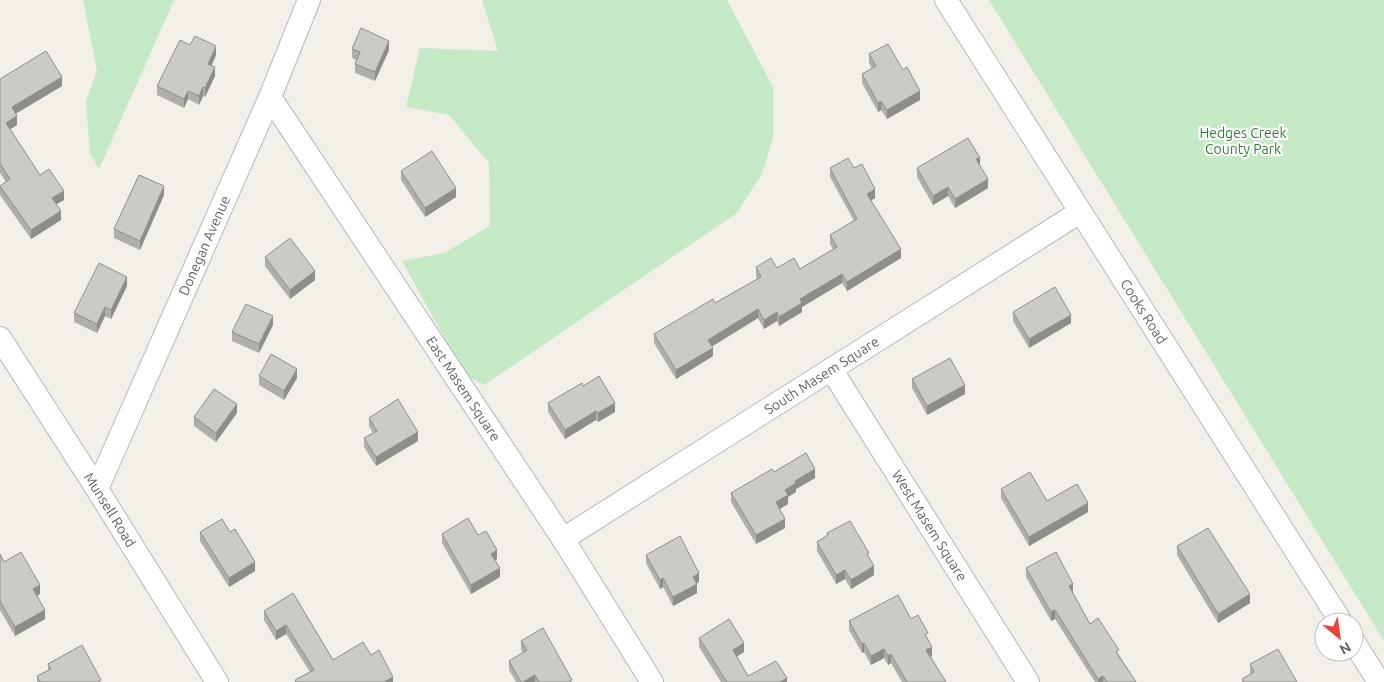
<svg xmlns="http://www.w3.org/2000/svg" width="1384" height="682" viewBox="0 0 1384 682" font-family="Ubuntu,sans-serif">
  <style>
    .green { fill: #c5e8c5 }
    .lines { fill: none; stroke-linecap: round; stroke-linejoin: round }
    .minor-casing { stroke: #b5b8bc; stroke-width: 24 }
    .minor { stroke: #fff; stroke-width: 22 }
    .wall { fill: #afaea9 }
    .shaded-wall { fill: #8f8d8a }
    .building { fill: #cccac5; stroke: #8f8d8a }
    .labels { text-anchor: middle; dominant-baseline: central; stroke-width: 4.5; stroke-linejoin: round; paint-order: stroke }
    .park-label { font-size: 14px; fill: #348238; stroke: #fff }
    .street-label { font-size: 14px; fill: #5f6368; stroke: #fff }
  </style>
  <rect width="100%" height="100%" fill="#f1efe8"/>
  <g class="green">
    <polygon points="82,0 174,0 99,169 90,154 86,101 97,71 84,4"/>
    <polygon points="482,0 727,0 773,87 773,138 762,173 737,213 484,385 465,375 402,261 444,253 490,226 489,163 449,115 406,107 420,48 498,51"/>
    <polygon points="989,0 1384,0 1384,641"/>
  </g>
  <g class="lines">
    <defs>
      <g id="minor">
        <path id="s1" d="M 946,0 L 1341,622"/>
        <path id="s2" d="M 270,97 L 563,539 L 652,682"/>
        <path id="s3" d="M 0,338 L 97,489 L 217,682"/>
        <path id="s4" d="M 831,369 L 1028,682"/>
        <path id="s5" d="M 97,489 L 270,97 L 309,0"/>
        <path id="s6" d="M 563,539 L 1080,212"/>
        <polyline points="1354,642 1379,682"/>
      </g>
    </defs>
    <use href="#minor" class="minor-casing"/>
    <use href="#minor" class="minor"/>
  </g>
  <g class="wall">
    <polygon points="190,45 216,55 212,65 215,76 205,97 203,96 199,105 188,99 184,108 157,95 157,86"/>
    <polygon points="352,49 389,50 375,81 355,73 355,64 356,60 352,58"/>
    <polygon points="869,54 920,100 887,119 881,110 878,112 862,83 862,74 872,69 869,63"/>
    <polygon points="0,79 62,86 16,113 17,125 10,129 40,175 64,200 56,204 61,220 31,239 0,195 0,186 6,182 0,173"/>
    <polygon points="980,165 988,188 955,208 948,196 933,205 917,177 917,168"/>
    <polygon points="830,168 854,168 875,198 871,200 901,258 847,291 842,283 802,307 802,312 779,326 777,321 764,329 758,318 712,346 713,356 676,379 654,343 654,334 715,303 757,279 756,276 756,267 800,269 833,249 830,244 830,235 854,221 830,177"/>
    <polygon points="401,171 456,197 425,217 401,180"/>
    <polygon points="164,195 140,250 114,238 114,229"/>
    <polygon points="265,257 315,280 290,299 265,266"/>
    <polygon points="127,286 111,319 105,316 97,333 74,322 74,313"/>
    <polygon points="1013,312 1071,323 1029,348 1013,321"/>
    <polygon points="273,325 259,353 232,341 232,332"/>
    <polygon points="259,376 297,378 284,400 259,385"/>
    <polygon points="912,379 965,394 927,415 912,388"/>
    <polygon points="583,386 615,412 598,422 596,420 565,439 548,412 548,403"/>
    <polygon points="237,413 216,442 194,426 194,417"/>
    <polygon points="369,418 418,441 376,466 364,447 364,438 373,433 369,426"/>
    <polygon points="815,478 796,489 796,492 788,497 788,504 780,509 785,528 756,544 731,502 731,493"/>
    <polygon points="1001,489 1047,501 1088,512 1029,546 1001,498"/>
    <polygon points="200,532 255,571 229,587 200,541"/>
    <polygon points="827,533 869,557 874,575 851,589 845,579 836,584 817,551 817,542 827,536"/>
    <polygon points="442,534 478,535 497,559 495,560 500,577 471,594 442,543"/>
    <polygon points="1177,546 1250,603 1218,623 1177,555"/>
    <polygon points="0,554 4,562 40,594 37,595 45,619 15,636 0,610"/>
    <polygon points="646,555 699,582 696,584 697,593 673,606 663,587 660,589 646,563"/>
    <polygon points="1026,568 1073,593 1090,624 1119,655 1136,682 1095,682 1055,619 1051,621 1026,577"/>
    <polygon points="293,593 333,660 371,655 393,682 295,682 295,680 310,672 286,634 276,640 264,620 264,611"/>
    <polygon points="911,619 928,640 932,656 931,657 946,682 902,682 891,663 888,665 884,658 871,665 864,652 862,653 849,630 849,621"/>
    <polygon points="699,638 744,652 737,656 748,676 787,682 721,682 699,647"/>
    <polygon points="521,641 572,682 516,682 509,670 509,661 523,653 521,649"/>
    <polygon points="48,664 101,682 37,682 37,676 48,670"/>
    <polygon points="1250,664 1297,682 1242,682 1242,679 1250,674"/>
  </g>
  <g class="shaded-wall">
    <polygon points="389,41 389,50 375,81 375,72"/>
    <polygon points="216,46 216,55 208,73 208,64"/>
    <polygon points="215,67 215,76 205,97 205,88"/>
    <polygon points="62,77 62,86 12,116 12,107"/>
    <polygon points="203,87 203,96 199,105 199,96"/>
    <polygon points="188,91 188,99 184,108 184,99"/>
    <polygon points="920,91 920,100 887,119 887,110"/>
    <polygon points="881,101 881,110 878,112 878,103"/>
    <polygon points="17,116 17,125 6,132 6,123"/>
    <polygon points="980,158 980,167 976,159"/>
    <polygon points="988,179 988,188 955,208 955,199"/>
    <polygon points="164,186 164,195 140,250 140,241"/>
    <polygon points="948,187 948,196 933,205 933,196"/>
    <polygon points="456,188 456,197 425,217 425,208"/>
    <polygon points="875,189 875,198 867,203 867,194"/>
    <polygon points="64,191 64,200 52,207 52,198"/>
    <polygon points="61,211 61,220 31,239 31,230"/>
    <polygon points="901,249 901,258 847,291 847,282"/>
    <polygon points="315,271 315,280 290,299 290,290"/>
    <polygon points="842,274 842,283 802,307 802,312 779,326 779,317 800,299"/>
    <polygon points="127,277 127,286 111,319 111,310"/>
    <polygon points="105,307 105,316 97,333 97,324"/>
    <polygon points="758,309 758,318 708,349 708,340"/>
    <polygon points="777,312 777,321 764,329 764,320"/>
    <polygon points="1071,315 1071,323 1029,348 1029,339"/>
    <polygon points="273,316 273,325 259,353 259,344"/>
    <polygon points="713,348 713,356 676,379 676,370"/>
    <polygon points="297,369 297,378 284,400 284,391"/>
    <polygon points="965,385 965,394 927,415 927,406"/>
    <polygon points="615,403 615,412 598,422 598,413"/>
    <polygon points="237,404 237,413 216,442 216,433"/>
    <polygon points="596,411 596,420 565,439 565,430"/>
    <polygon points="418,432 418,441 376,466 376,457"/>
    <polygon points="815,469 815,478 796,489 796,492 788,497 788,504 776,511 776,502 785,490 795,481"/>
    <polygon points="1088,503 1088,512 1029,546 1029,537"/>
    <polygon points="785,519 785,528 756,544 756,535"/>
    <polygon points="497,550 497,559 491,563 491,554"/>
    <polygon points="255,562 255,571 229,587 229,578"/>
    <polygon points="874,566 874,575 851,589 851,580"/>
    <polygon points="500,568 500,577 471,594 471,585"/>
    <polygon points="845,570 845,579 836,584 836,575"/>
    <polygon points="699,573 699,582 693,585 693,577"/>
    <polygon points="663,578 663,587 660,589 660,580"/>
    <polygon points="697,584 697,593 673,606 673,597"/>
    <polygon points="1073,584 1073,593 1069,595 1069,586"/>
    <polygon points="40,585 40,594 33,598 33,589"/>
    <polygon points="1250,594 1250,603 1218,623 1218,614"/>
    <polygon points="45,610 45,619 15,636 15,627"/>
    <polygon points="1055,610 1055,619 1051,621 1051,612"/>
    <polygon points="286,625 286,634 276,640 276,631"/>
    <polygon points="744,643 744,652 733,659 733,650"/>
    <polygon points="864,643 864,652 862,653 862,644"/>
    <polygon points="932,647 932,656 926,659 926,650"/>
    <polygon points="884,649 884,658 871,665 871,656"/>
    <polygon points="891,654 891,663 888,665 888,656"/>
    <polygon points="535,675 535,682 523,682"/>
    <polygon points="1103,676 1103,682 1098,682 1098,679"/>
    <polygon points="393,677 393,682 384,682"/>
    <polygon points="787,678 787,682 780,682"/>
  </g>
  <g class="building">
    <polygon points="361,28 389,41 375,72 355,64 360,52 352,49"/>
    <polygon points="195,36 216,46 208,64 215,67 205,88 203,87 199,96 188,91 184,99 157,86 180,40 190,45"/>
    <polygon points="888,44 903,70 907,67 920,91 887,110 881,101 878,103 862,74 876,66 869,54"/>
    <polygon points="46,51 62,77 12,107 17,116 6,123 40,175 49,169 64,191 52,198 61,211 31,230 0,186 10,179 0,164 0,79"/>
    <polygon points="968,138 980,158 976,159 988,179 955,199 948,187 933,196 917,168"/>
    <polygon points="432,151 456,188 425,208 401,171"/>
    <polygon points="848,158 854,168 862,164 875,189 867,194 901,249 847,282 842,274 800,299 802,303 779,317 777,312 764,320 758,309 708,340 713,348 676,370 654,334 713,299 715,303 761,277 756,267 771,258 777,268 794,258 800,269 837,247 830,235 857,219 830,168"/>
    <polygon points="139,175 164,186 140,241 114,229"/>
    <polygon points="290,238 315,271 290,290 265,257"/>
    <polygon points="99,263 127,277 111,310 105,307 97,324 74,313"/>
    <polygon points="1055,287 1071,315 1029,339 1013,312"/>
    <polygon points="246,304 273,316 259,344 232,332"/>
    <polygon points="271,354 297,369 284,391 259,376"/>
    <polygon points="950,358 965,385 927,406 912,379"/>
    <polygon points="599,376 615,403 598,413 596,411 565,430 548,403 582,383 583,386"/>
    <polygon points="214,389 237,404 216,433 194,417"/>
    <polygon points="398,399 418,432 376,457 364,438 377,431 369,418"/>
    <polygon points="806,453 815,469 795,481 796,483 785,490 788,495 776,502 785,519 756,535 731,493 772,469 774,472"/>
    <polygon points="1030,472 1047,501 1077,484 1088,503 1029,537 1001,489"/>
    <polygon points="468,518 478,535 486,531 497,550 491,554 500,568 471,585 442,534"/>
    <polygon points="222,519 230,532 235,529 255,562 229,578 200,532"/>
    <polygon points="850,521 869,553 867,554 874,566 851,580 845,570 836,575 817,542 828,535 827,533"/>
    <polygon points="1208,528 1250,594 1218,614 1177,546"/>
    <polygon points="680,536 699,573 693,577 697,584 673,597 663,578 660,580 646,555"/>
    <polygon points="21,552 40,585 33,589 45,610 15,627 0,601 0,554 4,562"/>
    <polygon points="1056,552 1073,584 1069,586 1090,624 1098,618 1119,650 1116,652 1136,682 1107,682 1103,676 1098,679 1055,610 1051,612 1026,568"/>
    <polygon points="293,593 333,660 363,642 371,655 379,650 393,677 384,682 296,682 295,680 314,670 286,625 276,631 264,611"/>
    <polygon points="898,595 911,619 918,615 928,633 925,634 932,647 926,650 946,682 907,682 891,654 888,656 884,649 871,656 864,643 862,644 849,621"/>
    <polygon points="729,619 744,643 733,650 748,676 776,661 787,678 780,682 727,682 699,638"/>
    <polygon points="543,628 572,680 569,682 539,682 535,675 523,682 521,682 509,661 527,650 521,641"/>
    <polygon points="82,645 101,680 98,682 40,682 37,676 51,669 48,664"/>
    <polygon points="1278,649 1297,682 1244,682 1242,679 1254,672 1250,664"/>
  </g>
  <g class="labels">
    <g class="park-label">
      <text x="1243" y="133">Hedges Creek<tspan x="1243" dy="16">County Park</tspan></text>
    </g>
    <g class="street-label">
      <text stroke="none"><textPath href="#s5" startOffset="266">Donegan Avenue</textPath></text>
      <text stroke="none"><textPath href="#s1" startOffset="369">Cooks Road</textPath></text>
      <text stroke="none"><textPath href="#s6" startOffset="306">South Masem Square</textPath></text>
      <text stroke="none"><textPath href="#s2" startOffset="350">East Masem Square</textPath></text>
      <text stroke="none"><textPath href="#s3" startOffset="204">Munsell Road</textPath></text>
      <text stroke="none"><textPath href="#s4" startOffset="185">West Masem Square</textPath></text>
    </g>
  </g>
  <g transform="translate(1339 637) rotate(151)"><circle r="24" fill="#ffffff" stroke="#bfc1c3"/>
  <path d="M0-4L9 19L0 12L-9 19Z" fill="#ea4335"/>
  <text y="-8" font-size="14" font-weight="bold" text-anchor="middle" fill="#5f6368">N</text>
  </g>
</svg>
